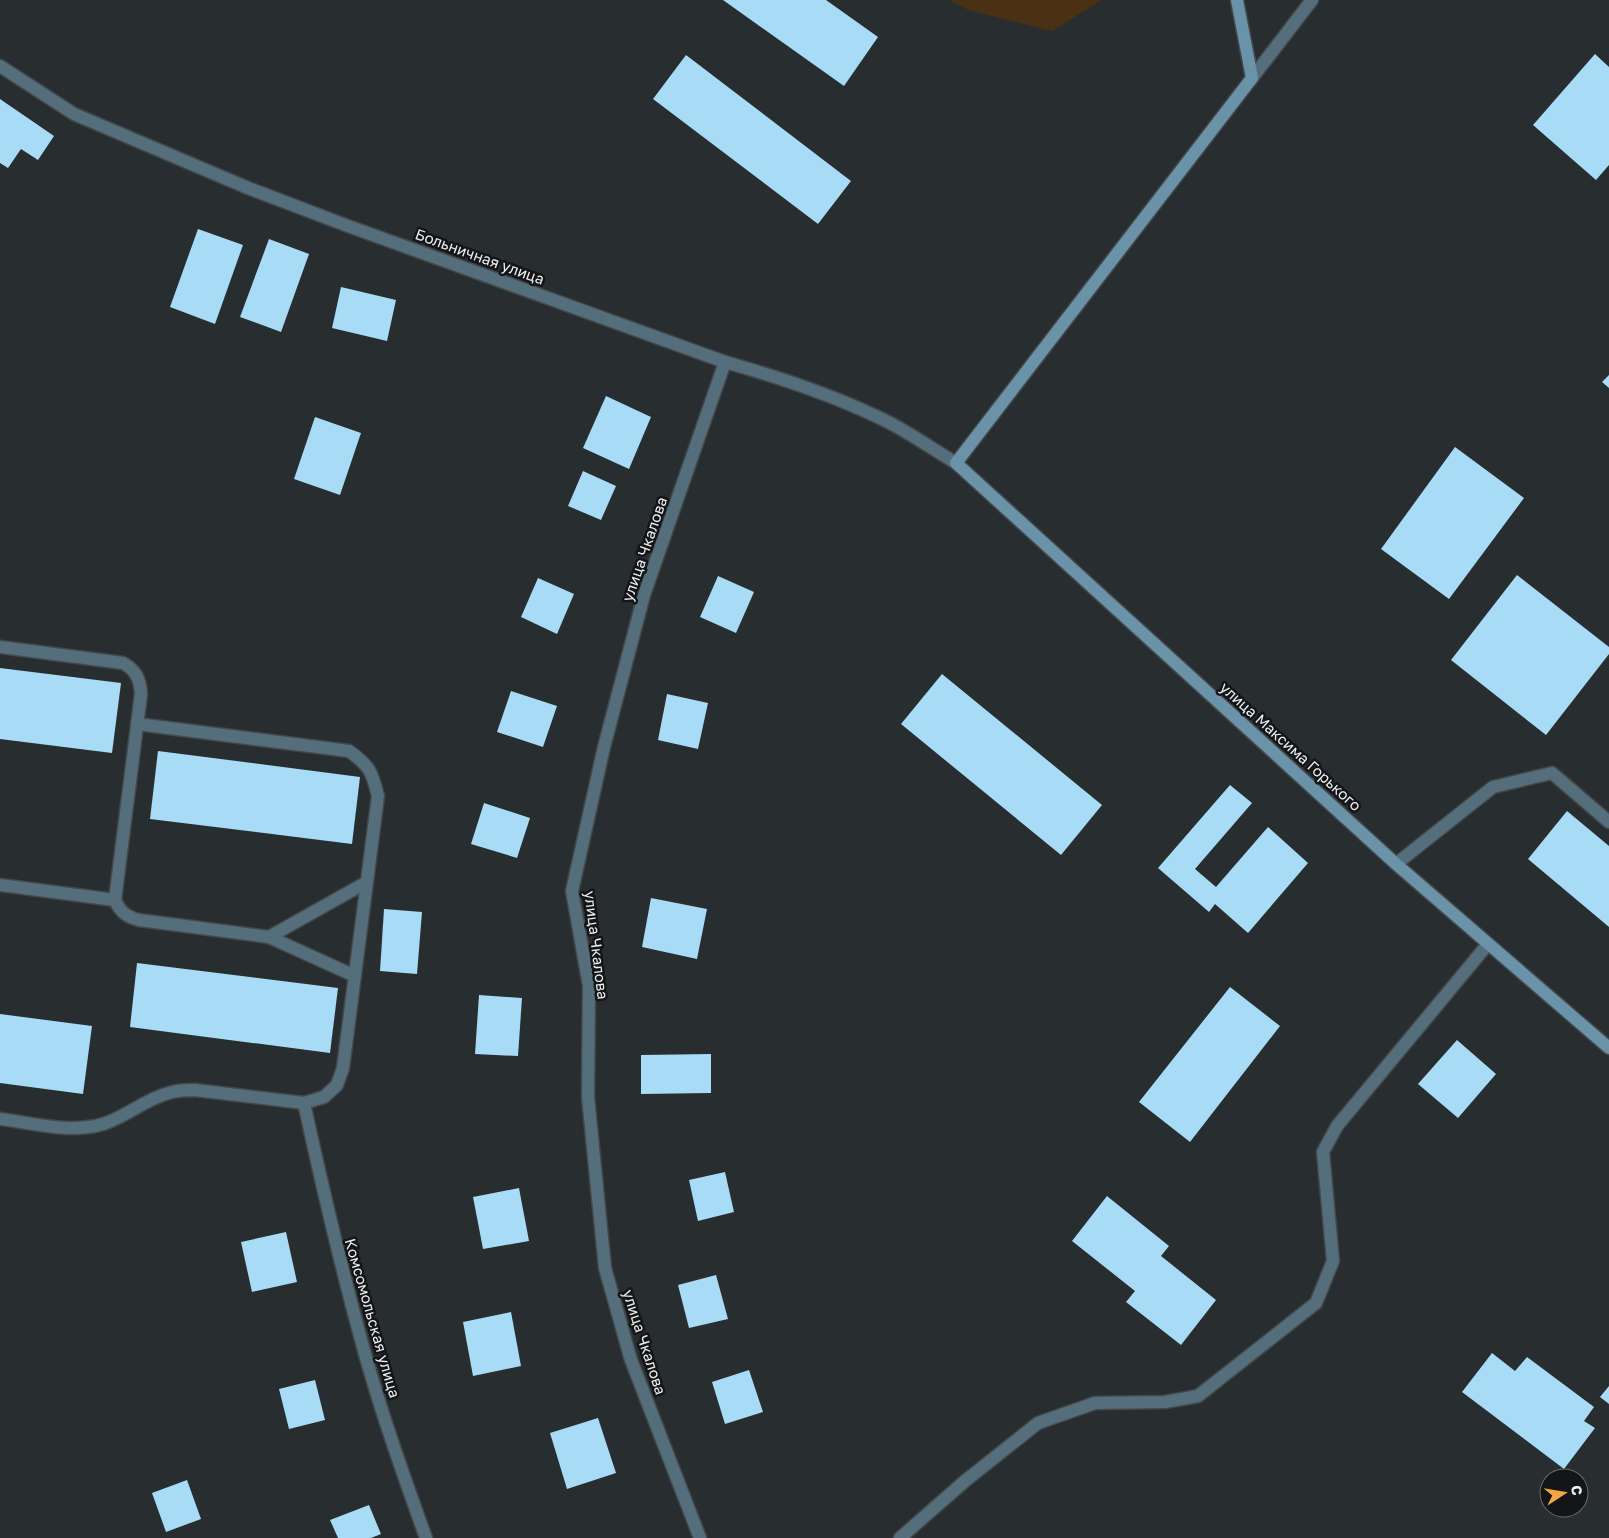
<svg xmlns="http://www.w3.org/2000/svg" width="1609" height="1538" viewBox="0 0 1609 1538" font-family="'Golos Text',sans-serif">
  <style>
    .green { fill: #4a3113 }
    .building { fill: #a8dbf6 }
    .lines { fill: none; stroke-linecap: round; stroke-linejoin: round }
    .lane-casing { stroke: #43484b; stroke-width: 15 }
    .street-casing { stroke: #43484b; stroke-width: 15 }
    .secondary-casing { stroke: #43484b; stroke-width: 15 }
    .lane { stroke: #556e7b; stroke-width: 12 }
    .street { stroke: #556e7b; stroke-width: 12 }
    .secondary { stroke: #6a92a8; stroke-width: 12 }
    .labels { text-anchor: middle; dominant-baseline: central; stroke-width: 5; stroke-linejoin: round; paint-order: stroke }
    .street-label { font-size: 15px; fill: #ebeff1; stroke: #131517 }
  </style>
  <rect width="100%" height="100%" fill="#282d30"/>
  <polygon class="green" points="950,0 1102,0 1052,31 968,10"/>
  <g class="building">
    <polygon points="723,0 826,0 878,37 844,86"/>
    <polygon points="1595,54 1609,67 1609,165 1596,180 1533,125"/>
    <polygon points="686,55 851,181 818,224 653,99"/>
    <polygon points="0,99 54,136 38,160 21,149 8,168 0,163"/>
    <polygon points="198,229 243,245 215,324 170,307"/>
    <polygon points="269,239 309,254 281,332 240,317"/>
    <polygon points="341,287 396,300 387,341 332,328"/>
    <polygon points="1609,375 1609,388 1602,382"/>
    <polygon points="606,396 651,417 629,469 583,448"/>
    <polygon points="315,417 361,433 340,495 294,479"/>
    <polygon points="1455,447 1524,498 1449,599 1381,549"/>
    <polygon points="583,471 616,486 601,520 568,506"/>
    <polygon points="1517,575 1609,647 1609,654 1546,735 1451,660"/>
    <polygon points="718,576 754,592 736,633 700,617"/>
    <polygon points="538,578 574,594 557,634 521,617"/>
    <polygon points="0,668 121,683 112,753 0,739"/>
    <polygon points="942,674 1102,805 1061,855 901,724"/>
    <polygon points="511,691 557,706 543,747 497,732"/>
    <polygon points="667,694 708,703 698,749 658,740"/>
    <polygon points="158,751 360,777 352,844 150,819"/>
    <polygon points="1230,785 1252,803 1195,869 1216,887 1268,827 1308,863 1248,933 1215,904 1209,912 1158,868"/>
    <polygon points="484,803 530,818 517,858 471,844"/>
    <polygon points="1567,811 1609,846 1609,927 1528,859"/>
    <polygon points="651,898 707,909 697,959 642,947"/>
    <polygon points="384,909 422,912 417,974 380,971"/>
    <polygon points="137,963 338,988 330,1053 130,1027"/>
    <polygon points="1230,987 1280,1026 1190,1142 1139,1102"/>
    <polygon points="479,995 522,998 518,1056 475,1054"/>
    <polygon points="0,1014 92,1026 83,1094 0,1083"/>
    <polygon points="1457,1040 1496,1074 1458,1118 1418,1084"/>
    <polygon points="711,1054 711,1093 641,1094 641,1055"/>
    <polygon points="725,1172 734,1212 698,1221 689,1180"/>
    <polygon points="519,1188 529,1241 483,1249 473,1197"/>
    <polygon points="1107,1196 1169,1246 1161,1256 1216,1300 1181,1345 1126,1302 1135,1291 1072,1241"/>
    <polygon points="286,1232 297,1282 252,1292 241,1242"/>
    <polygon points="716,1275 728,1319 689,1328 678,1285"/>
    <polygon points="511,1312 521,1366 473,1376 463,1322"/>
    <polygon points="1492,1353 1515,1371 1527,1357 1594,1407 1584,1421 1595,1428 1564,1469 1462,1392"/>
    <polygon points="749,1370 763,1412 725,1424 712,1382"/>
    <polygon points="315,1380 325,1420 289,1429 279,1389"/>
    <polygon points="1609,1386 1609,1404 1600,1397"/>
    <polygon points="598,1418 616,1473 567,1489 550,1433"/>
    <polygon points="187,1480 201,1519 166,1532 152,1493"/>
    <polygon points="369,1505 381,1534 371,1538 338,1538 330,1520"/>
  </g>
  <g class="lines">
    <defs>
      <g id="lane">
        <path d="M 0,647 L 123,663 C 136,670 140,679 141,694 L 115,900 C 120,912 127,917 139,920 L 269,937"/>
        <polyline points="0,885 115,900"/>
        <polyline points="355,976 269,937 367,882"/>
        <path d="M 0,1119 C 33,1123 70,1134 103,1124 C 126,1117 145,1099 169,1093 C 177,1090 186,1090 195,1090 L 304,1103 L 324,1097 L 337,1085 L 343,1068 L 378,796 C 372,772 370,766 349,751 L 137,724"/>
      </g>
      <g id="street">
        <path d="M 0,66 L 74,114 L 248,188 L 348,226 L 725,362 C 782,378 837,396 890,423 C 913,435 934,450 956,463"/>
        <polyline points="1252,78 1312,0"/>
        <polyline points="1396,864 1493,787 1552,773 1609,822"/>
        <path d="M 304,1103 C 321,1181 339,1259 360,1336 C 378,1404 402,1471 426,1538"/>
        <polyline points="700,1538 631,1360 605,1268 588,1097 589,986 572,891 604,747 644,595 725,362"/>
        <polyline points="900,1538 965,1481 1038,1423 1095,1403 1165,1402 1198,1396 1316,1303 1333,1261 1323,1152 1337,1126 1488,944"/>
      </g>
      <polyline id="secondary" points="1237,0 1252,78 956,463 1396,864 1609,1048"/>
    </defs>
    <use href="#lane" class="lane-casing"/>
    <use href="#street" class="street-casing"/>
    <use href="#secondary" class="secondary-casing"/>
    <use href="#lane" class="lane"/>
    <use href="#street" class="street"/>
    <use href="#secondary" class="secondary"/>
  </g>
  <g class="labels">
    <g class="street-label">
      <text transform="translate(480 256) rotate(20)">Больничная улица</text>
      <text transform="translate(644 549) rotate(-71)">улица Чкалова</text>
      <text transform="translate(1291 746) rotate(42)">улица Максима Горького</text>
      <text transform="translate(597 945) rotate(83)">улица Чкалова</text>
      <text transform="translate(373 1318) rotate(74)">Комсомольская улица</text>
      <text transform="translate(645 1342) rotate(72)">улица Чкалова</text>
    </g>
  </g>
  <g transform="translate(1564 1493) rotate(78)"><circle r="24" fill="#131517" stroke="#696c6e"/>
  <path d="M0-4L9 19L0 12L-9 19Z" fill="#f2a542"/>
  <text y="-8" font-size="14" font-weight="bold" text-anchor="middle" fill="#ebeff1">С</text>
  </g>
</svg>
